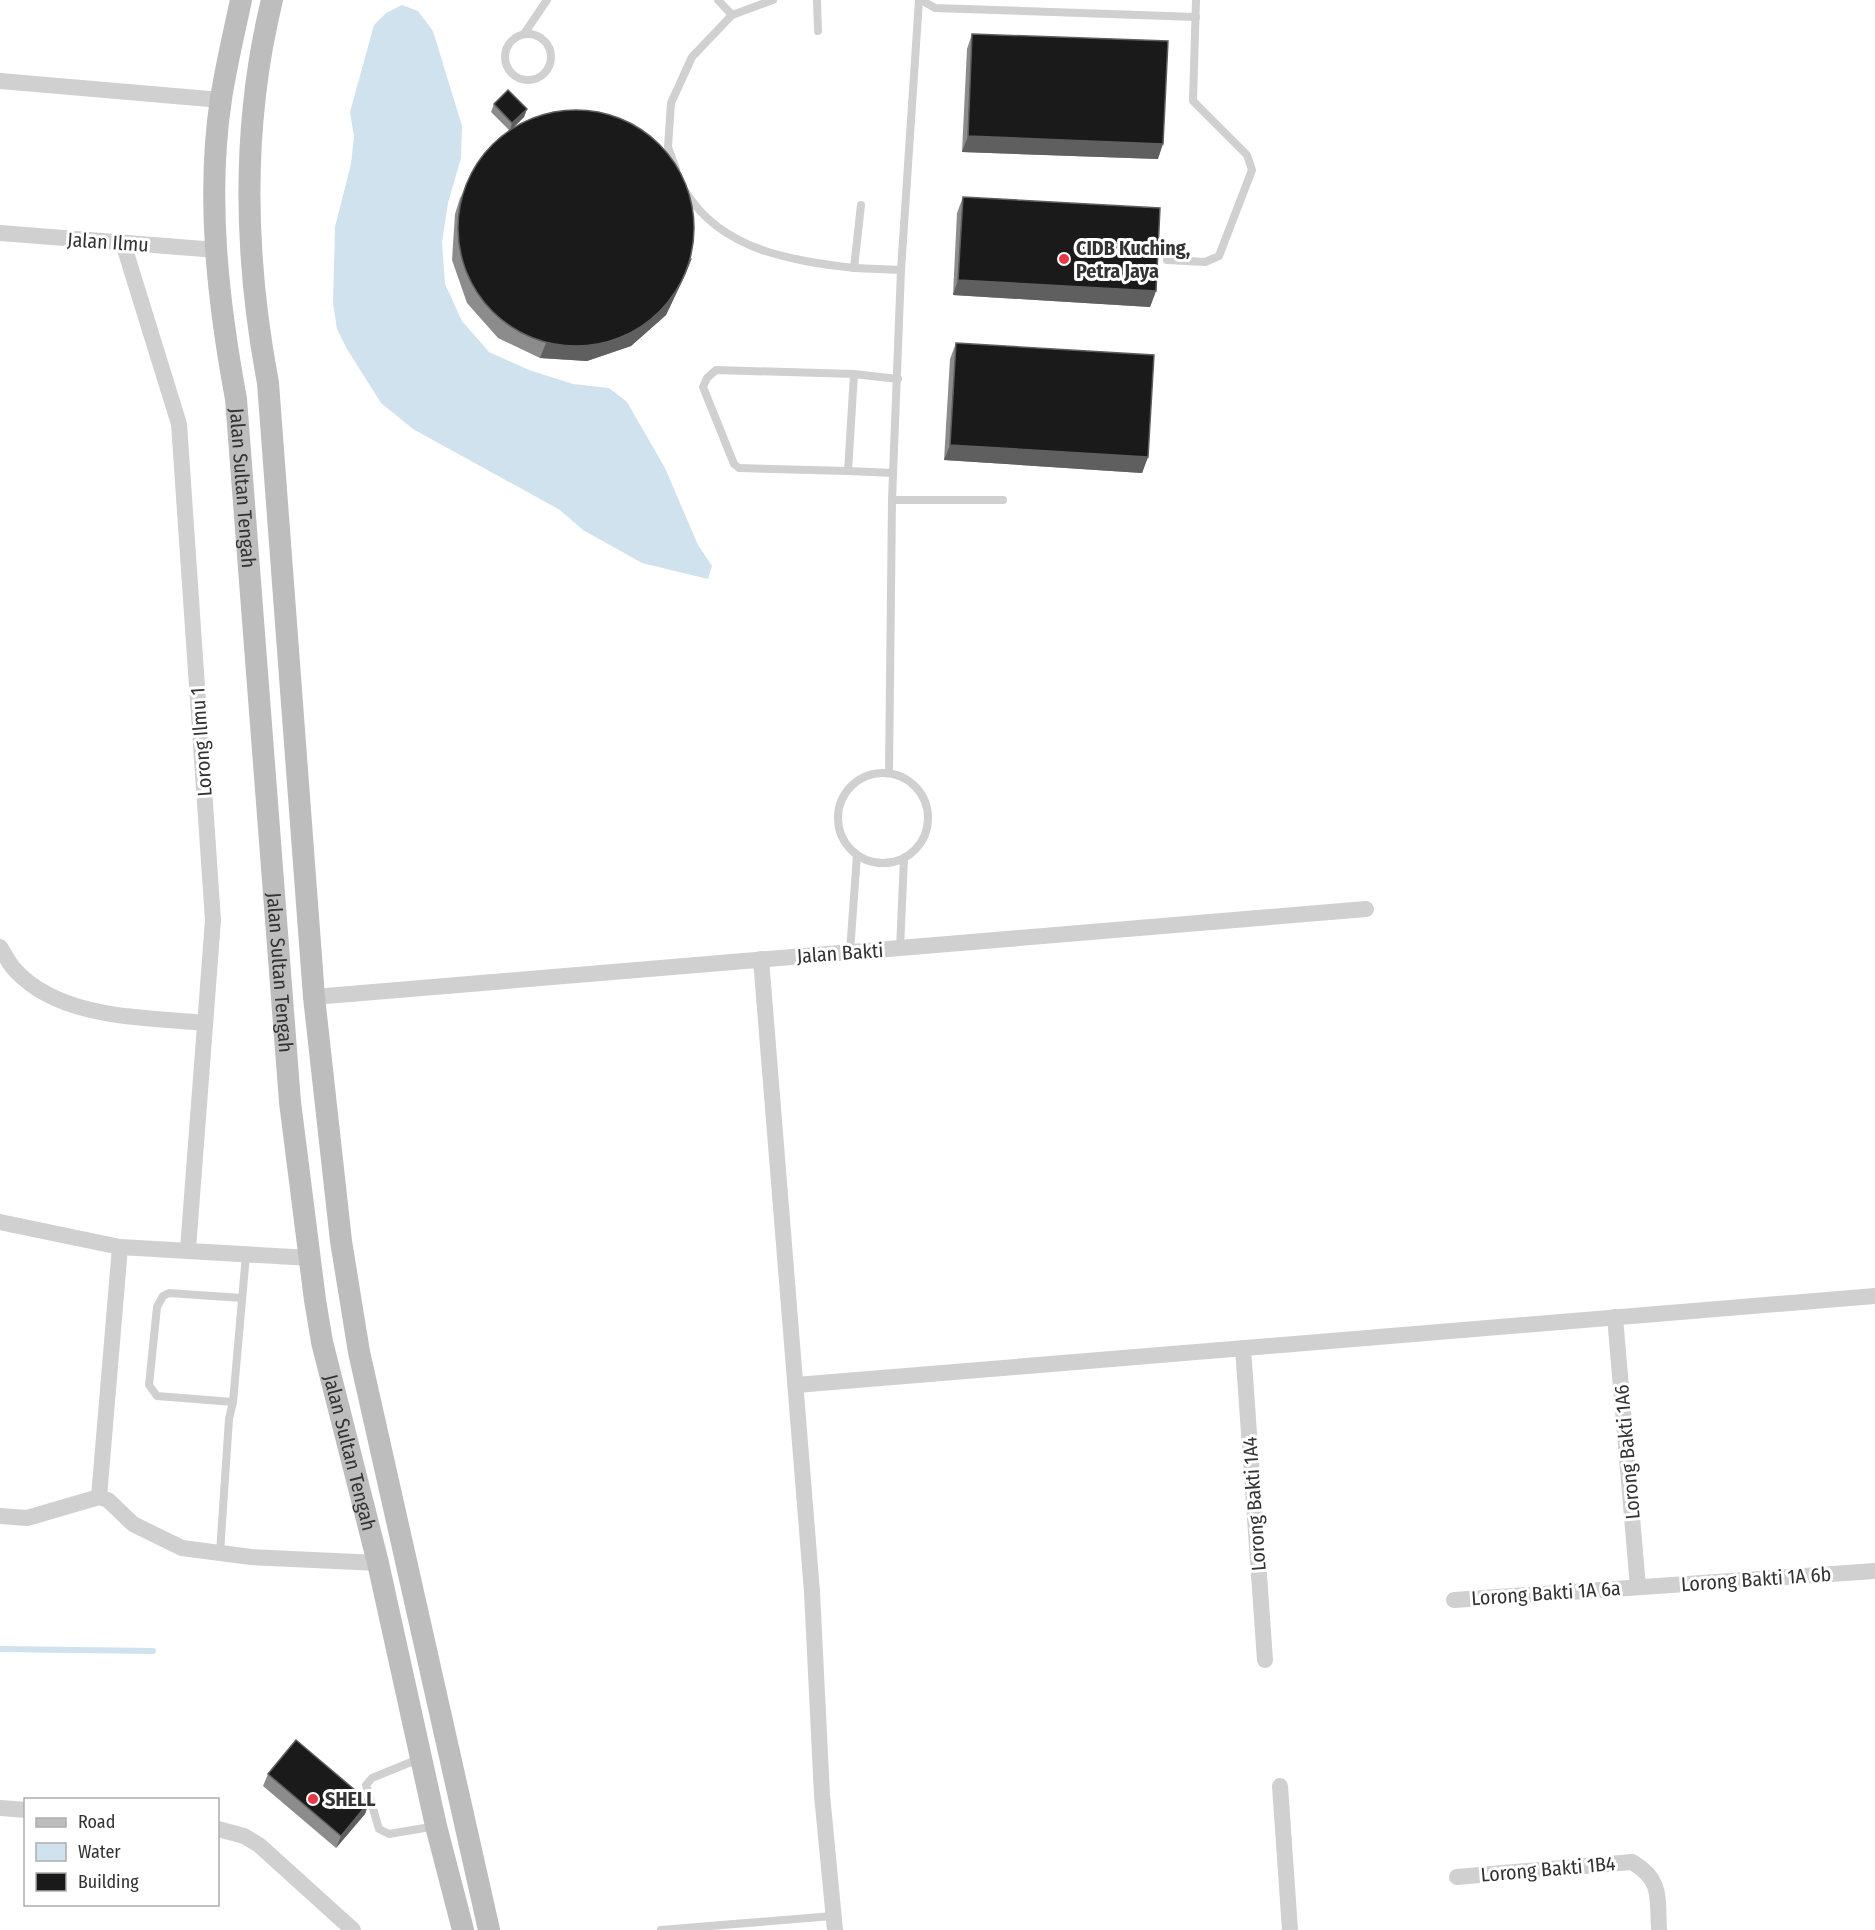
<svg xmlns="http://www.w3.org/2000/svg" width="1875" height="1930" viewBox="0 0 1875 1930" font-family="'Fira Sans Condensed',sans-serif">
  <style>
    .water { fill: #cfe2ee }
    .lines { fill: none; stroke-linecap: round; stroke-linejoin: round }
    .stream { stroke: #cfe2ee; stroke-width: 6 }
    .lane { stroke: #d0d0d0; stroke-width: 8 }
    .street { stroke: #d0d0d0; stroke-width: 16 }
    .secondary { stroke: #bdbdbd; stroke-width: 22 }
    .wall { fill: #8c8c8c }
    .shaded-wall { fill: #5f5f5f }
    .building { fill: #1a1a1a; stroke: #5f5f5f; stroke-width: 1.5 }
    .poi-dot { fill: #e63946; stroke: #fff; stroke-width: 2 }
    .labels { text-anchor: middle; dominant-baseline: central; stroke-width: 6; stroke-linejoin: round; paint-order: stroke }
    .street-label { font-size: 20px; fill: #333; stroke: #fff }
    .poi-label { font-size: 20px; font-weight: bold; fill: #333; stroke: #fff; text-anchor: start }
  </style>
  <rect width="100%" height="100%" fill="#fff"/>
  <polygon class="water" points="402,5 418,11 433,31 462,126 461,158 448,203 442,242 445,284 462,321 489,352 529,370 573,384 609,388 627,402 665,468 698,545 712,566 708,579 642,563 583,530 560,510 413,429 381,403 347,349 337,329 333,303 335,227 351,164 354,137 350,112 374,25 386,13"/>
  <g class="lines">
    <polyline class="stream" points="0,1649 153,1651"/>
    <g class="lane">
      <polyline points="718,0 732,15 773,0"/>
      <polyline points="817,0 818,31"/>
      <polyline points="921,0 935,8 1196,17"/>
      <circle cx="528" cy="57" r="23"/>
      <polyline points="524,34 547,0"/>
      <polyline points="676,169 668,147 671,103 692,57 732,15"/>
      <path d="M 686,192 C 721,250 792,261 854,268"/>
      <polyline points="861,205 854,268 901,270"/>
      <polyline points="1167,260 1205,262 1219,256 1252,170 1247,155 1193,101 1196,0"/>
      <polyline points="854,374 716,370 707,378 703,387 734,464 739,468 848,471 854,374 898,379"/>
      <polyline points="848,471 893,473"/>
      <polyline points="892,500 1003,500"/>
      <circle cx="883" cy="818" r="45"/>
      <polyline points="889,773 892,500 901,270 919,0"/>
      <polyline points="900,949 904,858"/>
      <polyline points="850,952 857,855"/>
      <polyline points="233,1402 157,1396 149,1385 157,1307 163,1296 169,1293 242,1298"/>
      <polyline points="220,1553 229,1419 233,1402 246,1255"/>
      <polyline points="421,1758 372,1778 366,1785 379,1829 389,1834 436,1826"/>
      <polyline points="661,1930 833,1916"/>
    </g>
    <g class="street">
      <polyline points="0,81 221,100"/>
      <polyline points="0,233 217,250"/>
      <polyline points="123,243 179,424 213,920 188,1249"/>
      <path d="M 0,947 C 5,955 9,964 16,971 C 61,1019 143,1017 204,1023"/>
      <polyline points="761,959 812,1592 822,1795 835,1930"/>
      <polyline points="314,997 1366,909"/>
      <polyline points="0,1222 120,1247 310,1258"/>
      <polyline points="1615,1317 1638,1587"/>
      <polyline points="1243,1348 1265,1660"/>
      <polyline points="796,1385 1875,1296"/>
      <polyline points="99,1497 120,1247"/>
      <polyline points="0,1516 27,1518 99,1497 108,1500 133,1524 182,1548 251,1557 378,1563"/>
      <polyline points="1454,1600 1875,1571"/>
      <polyline points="1280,1786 1290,1930"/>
      <polyline points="0,1808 26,1810"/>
      <polyline points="218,1829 244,1836 259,1845 353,1930"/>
      <path d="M 1457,1877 L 1632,1862 C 1663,1880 1657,1898 1659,1930"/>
    </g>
    <g class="secondary">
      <path id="s1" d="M 241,0 C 234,33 226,66 221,99 C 206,197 218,302 236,399 L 290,1102 L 315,1300 L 322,1342 L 378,1563 L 436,1826 L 463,1930"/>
      <path d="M 272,0 C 241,127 244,256 268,383 L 314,997 L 341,1241 L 359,1352 L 489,1930"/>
    </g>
  </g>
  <g class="wall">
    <polygon points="972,34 1158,159 962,152 967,49"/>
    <polygon points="494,104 527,109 524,117 515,126 686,273 666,315 631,346 587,361 540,358 498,338 467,303 452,260 455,214 460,198 509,130 491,112"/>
    <polygon points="963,197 1156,291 1150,307 953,295 957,213"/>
    <polygon points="956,343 1148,457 1142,473 944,460 950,359"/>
    <polygon points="268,1774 369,1802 365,1814 336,1848 263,1786"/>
  </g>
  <g class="shaded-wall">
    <polygon points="527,109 524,117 510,131 512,123"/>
    <polygon points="968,136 1163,144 1158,159 962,152"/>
    <polygon points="692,258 686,273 666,315 631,346 587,361 540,358 546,343"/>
    <polygon points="958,280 1156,291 1150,307 953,295"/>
    <polygon points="950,445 1148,457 1142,473 944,460"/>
    <polygon points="369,1802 365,1814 336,1848 341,1836"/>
  </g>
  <g class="building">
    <polygon points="972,34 1168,41 1163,144 968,136"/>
    <polygon points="508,90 527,109 512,123 494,104"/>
    <circle cx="576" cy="228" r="118"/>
    <polygon points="963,197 1160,208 1156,291 958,280"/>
    <polygon points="956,343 1154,355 1148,457 950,445"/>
    <polygon points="296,1740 369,1802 341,1836 268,1774"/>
  </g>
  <g class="poi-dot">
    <circle cx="1064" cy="259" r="6"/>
    <circle cx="313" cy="1799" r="6"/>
  </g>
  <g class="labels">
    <g class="street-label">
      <text transform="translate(108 242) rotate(4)">Jalan Ilmu</text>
      <text stroke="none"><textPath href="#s1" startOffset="492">Jalan Sultan Tengah</textPath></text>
      <text transform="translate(201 742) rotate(-94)">Lorong Ilmu 1</text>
      <text transform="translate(840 953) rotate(-4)">Jalan Bakti</text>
      <text stroke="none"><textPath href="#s1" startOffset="978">Jalan Sultan Tengah</textPath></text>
      <text stroke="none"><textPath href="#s1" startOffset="1464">Jalan Sultan Tengah</textPath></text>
      <text transform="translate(1627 1452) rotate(-95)">Lorong Bakti 1A6</text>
      <text transform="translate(1254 1504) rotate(-94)">Lorong Bakti 1A4</text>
      <text transform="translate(1756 1579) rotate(-4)">Lorong Bakti 1A 6b</text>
      <text transform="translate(1546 1593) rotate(-4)">Lorong Bakti 1A 6a</text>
      <text transform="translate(1548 1869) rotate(-5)">Lorong Bakti 1B4</text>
    </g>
    <g class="poi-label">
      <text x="1076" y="248">CIDB Kuching,<tspan x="1076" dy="23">Petra Jaya</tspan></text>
      <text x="325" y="1799">SHELL</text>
    </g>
  </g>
  <rect x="24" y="1798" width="195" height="108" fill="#ffffff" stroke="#adadad" stroke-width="1.5"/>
  <rect x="36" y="1818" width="30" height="9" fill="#bdbdbd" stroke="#adadad" stroke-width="1.5"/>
  <text x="78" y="1828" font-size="18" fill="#333333">Road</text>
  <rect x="36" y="1843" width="30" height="18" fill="#cfe2ee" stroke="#adadad" stroke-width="1.5"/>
  <text x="78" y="1858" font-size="18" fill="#333333">Water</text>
  <rect x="36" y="1873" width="30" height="18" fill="#1a1a1a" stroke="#adadad" stroke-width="1.5"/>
  <text x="78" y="1888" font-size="18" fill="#333333">Building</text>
</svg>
